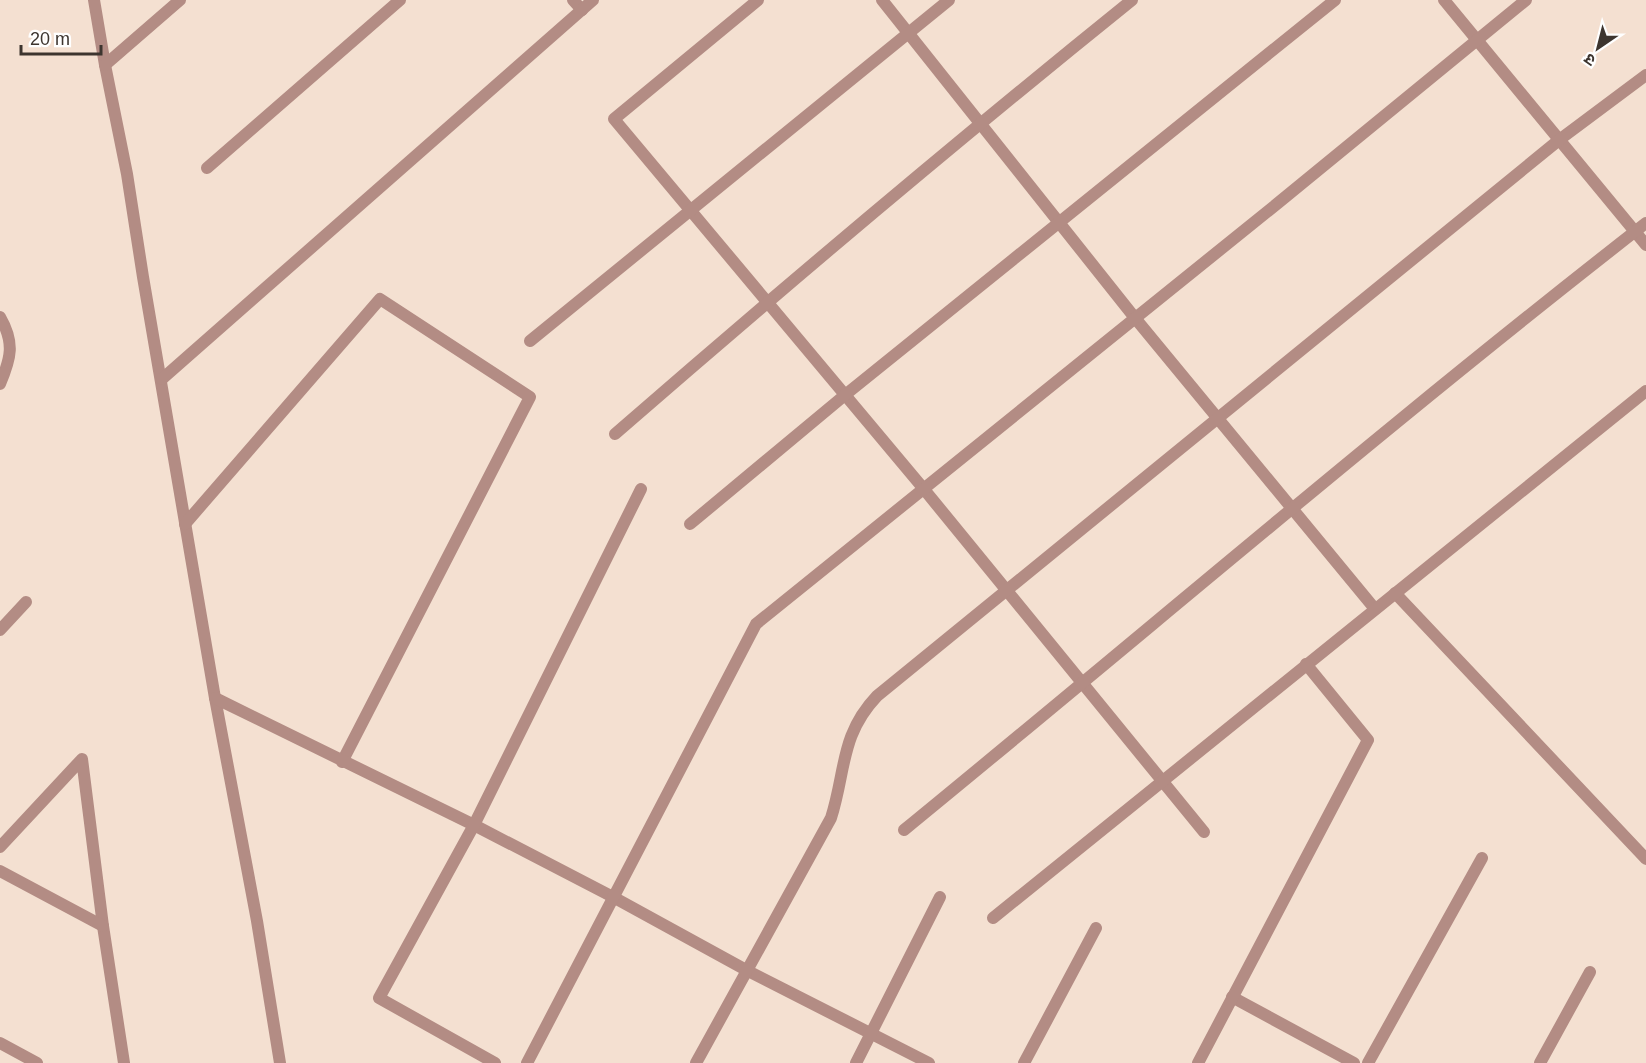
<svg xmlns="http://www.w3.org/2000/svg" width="1646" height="1063" viewBox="0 0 1646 1063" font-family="Arial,'Noto Sans Devanagari',sans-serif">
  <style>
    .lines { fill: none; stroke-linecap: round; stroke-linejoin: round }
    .street { stroke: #b38c84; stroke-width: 12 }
  </style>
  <rect width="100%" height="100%" fill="#f4e0d1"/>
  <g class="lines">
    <g class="street">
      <polyline points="94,0 105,65 127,174 143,277 215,698 257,921 280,1063"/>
      <polyline points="573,0 582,10"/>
      <polyline points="758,0 614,119 923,488 1204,832"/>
      <polyline points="882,0 1135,318 1375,609"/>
      <polyline points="1444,0 1646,245"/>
      <polyline points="105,65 180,0"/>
      <polyline points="207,168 400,0"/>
      <path d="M 0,317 C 15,343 11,358 0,384"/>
      <polyline points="530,341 949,0"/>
      <polyline points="162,379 593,0"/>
      <path d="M 615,434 C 785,286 957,141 1132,0"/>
      <polyline points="185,524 380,299 530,397 342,762"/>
      <polyline points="690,524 845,395 1335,0"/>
      <polyline points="1395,593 1646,859"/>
      <polyline points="0,630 26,602"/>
      <polyline points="215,698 474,825 613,897 748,971 929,1063"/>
      <path d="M 904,830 C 1151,628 1394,419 1646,223"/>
      <polyline points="0,847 82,759 103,926 124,1063"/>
      <polyline points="0,871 103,926"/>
      <polyline points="993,918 1646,391"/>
      <polyline points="1232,997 1354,1063"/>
      <polyline points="0,1043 37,1063"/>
      <polyline points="495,1063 379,998 474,825 641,489"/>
      <polyline points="527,1063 756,624 1278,203 1526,0"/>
      <path d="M 696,1063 L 831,818 C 846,771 840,735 877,696 L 1559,140 L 1646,75"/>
      <polyline points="856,1063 940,897"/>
      <polyline points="1024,1063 1096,928"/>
      <polyline points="1198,1063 1368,740 1306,664"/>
      <polyline points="1368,1063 1482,858"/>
      <polyline points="1540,1063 1590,972"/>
    </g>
  </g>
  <g transform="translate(1598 48) rotate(215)" stroke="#ffffff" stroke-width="4.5" paint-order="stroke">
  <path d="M0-4.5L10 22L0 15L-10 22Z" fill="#3d352f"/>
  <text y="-9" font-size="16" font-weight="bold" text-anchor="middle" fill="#3d352f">उ</text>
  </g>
  <path d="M21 45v9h80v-9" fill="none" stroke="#3d352f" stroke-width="3"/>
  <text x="30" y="45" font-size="18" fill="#3d352f" stroke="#ffffff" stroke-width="4.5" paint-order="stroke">20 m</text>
</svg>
